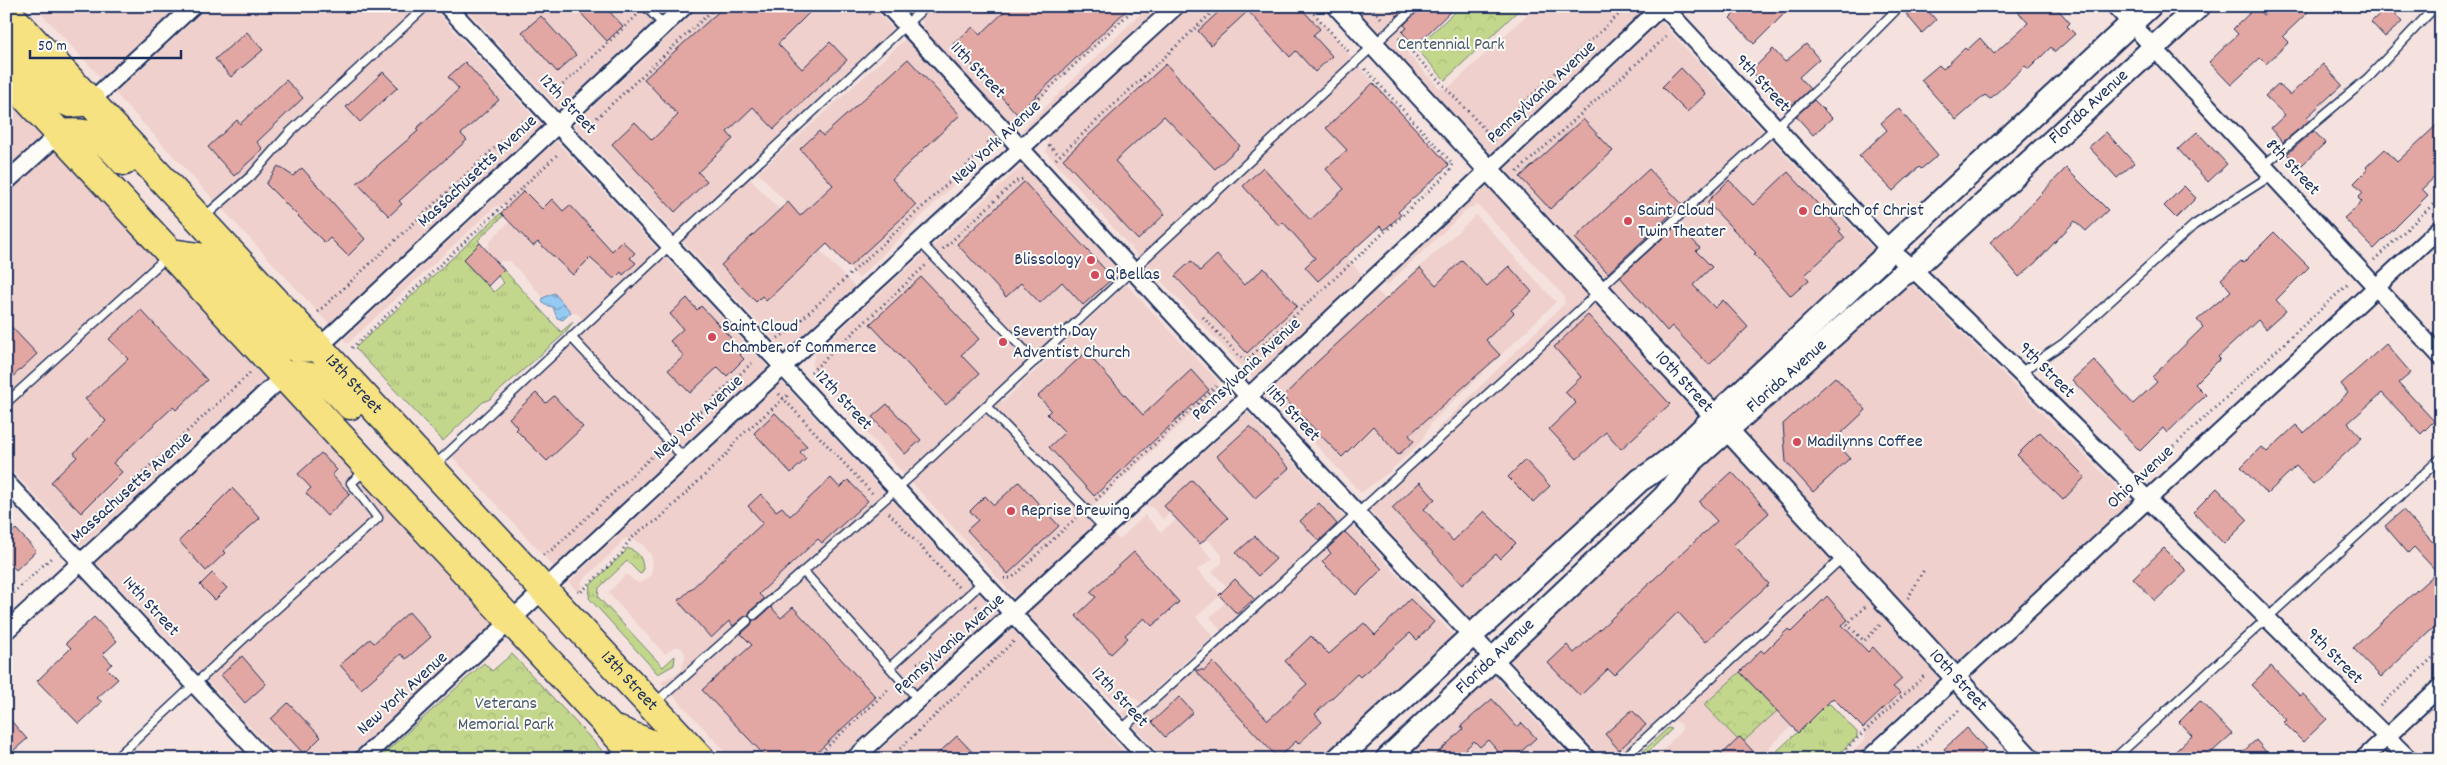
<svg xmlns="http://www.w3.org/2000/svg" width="2447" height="765" viewBox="0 0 2447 765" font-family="Dekko,sans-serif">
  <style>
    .built { fill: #efd0cc }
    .grass { fill: url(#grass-tufts); stroke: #6f8375 }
    .forest { fill: url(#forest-crowns); stroke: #6f8375 }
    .water { fill: url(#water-waves); stroke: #648cb7 }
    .building { fill: #e2a7a3; stroke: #1b2f5e }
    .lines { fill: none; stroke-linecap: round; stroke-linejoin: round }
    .service-casing { stroke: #1b2f5e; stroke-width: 11 }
    .minor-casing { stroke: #1b2f5e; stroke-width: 20 }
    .tertiary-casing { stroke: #1b2f5e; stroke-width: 24 }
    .secondary-casing { stroke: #1b2f5e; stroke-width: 26 }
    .trunk-casing { stroke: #1b2f5e; stroke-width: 31 }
    .path { stroke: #1b2f5e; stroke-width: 3; stroke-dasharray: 1 4; stroke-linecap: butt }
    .service { stroke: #fdfcf7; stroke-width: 8 }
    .minor { stroke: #fdfcf7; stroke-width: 16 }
    .tertiary { stroke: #fdfcf7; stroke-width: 20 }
    .secondary { stroke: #fdfcf7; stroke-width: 22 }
    .trunk { stroke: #f7e281; stroke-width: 28 }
    .poi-dot { fill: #d1495b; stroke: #fdfcf7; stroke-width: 2 }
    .labels { text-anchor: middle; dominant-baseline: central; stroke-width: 4; stroke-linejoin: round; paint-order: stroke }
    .park-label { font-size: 18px; fill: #45596a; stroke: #fdfcf7 }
    .street-label { font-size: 18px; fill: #1b2f5e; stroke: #fdfcf7 }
    .poi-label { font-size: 18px; fill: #1b2f5e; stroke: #fdfcf7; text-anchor: start }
  </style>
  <defs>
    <pattern id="grass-tufts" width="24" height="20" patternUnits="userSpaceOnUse" patternTransform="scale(1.25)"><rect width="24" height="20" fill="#c3d78c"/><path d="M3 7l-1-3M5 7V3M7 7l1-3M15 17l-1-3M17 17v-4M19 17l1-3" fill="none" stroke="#a7b97b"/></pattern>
    <pattern id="forest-crowns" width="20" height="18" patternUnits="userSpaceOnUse" patternTransform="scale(1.25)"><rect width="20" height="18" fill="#c3d78c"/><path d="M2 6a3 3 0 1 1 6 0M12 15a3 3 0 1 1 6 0" fill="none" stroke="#a7b97b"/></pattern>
    <pattern id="water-waves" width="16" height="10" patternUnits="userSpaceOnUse" patternTransform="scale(1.25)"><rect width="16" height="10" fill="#95caf3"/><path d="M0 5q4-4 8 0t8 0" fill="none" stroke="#79a4c8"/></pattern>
  </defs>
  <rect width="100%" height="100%" fill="#f5e2de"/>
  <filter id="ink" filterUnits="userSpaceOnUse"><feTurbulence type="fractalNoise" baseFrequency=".02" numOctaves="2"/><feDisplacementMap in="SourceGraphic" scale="10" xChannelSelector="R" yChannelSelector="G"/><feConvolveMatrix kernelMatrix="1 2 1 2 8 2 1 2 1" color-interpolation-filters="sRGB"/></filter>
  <g filter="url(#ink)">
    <g class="built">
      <polygon points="34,6 178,6 101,78"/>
      <polygon points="209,6 431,6 542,126 329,324 115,93"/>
      <polygon points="463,6 670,6 559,109"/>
      <polygon points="701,6 872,6 898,34 749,175 751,180 855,287 785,351 574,125"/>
      <polygon points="914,6 1135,6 859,278 758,173 923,23 912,8"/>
      <polygon points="1148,6 1161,6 1024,132 1022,130"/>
      <polygon points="1189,6 1309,6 1361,69 1447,161 1347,258 1385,299 1476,215 1556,302 1432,422 1420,443 1388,473 1361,493 1148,267 1046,152 1049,138 1055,130"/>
      <polygon points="1354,6 1448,6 1408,44 1407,50 1409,55 1439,88 1444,89 1452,85 1536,6 1647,7 1491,154"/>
      <polygon points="1661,22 1875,251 1717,400 1505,169"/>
      <polygon points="6,99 41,136 6,168"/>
      <polygon points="556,141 768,367 554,567 446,450 488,410 496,406 582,322 580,315 575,313 569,314 563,319 510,261 501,261 489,273 476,260 488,248 490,241 511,220 511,208 503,204 495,207 347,344 344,339"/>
      <polygon points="55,151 265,379 82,546 6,464 6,196"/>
      <polygon points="1024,164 1123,274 994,392 1003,402 1126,284 1218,381 1218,388 1207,400 1094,505 1119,540 1145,515 1161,532 1176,520 1213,559 1197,570 1221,595 1196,617 1213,636 1141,703 1130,694 1117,705 1043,631 972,548 815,377 812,366 815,354 870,302"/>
      <polygon points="1488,185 1700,417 1472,621 1362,502 1426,450 1439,427 1565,303 1563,295 1478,205 1469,208 1386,286 1384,283"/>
      <polygon points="1910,282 2131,501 1957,662 1744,430"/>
      <polygon points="782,382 998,614 839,759 732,759 661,682 681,671 685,657 684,651 680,647 674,647 665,654 608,593 626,574 637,583 643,582 651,575 653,563 651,555 642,544 628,538 622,540 617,548 582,581 580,595 569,582"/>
      <polygon points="280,394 493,625 346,759 280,759 96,562"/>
      <polygon points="1247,412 1455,637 1322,759 1164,759 1121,713 1129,706 1139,712 1223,638 1222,632 1210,617 1227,601 1228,588 1212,571 1222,563 1222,555 1181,511 1173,511 1163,519 1153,508 1147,505"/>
      <polygon points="1726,445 1939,678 1853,759 1846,759 1865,740 1866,728 1841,699 1833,695 1822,697 1757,759 1658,759 1658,755 1682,730 1681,724 1670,718 1622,759 1604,759 1509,659 1699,469"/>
      <polygon points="1012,629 1131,759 870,759"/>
      <polygon points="1492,675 1572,759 1402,759"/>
    </g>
    <g class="grass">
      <polygon points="501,213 503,216 478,240 480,243 463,260 494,292 504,283 498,276 504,270 561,332 573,322 562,336 490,399 483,402 443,441 355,348"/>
      <path d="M 627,548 C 639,552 643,558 643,571 L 640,574 L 627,561 L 599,588 L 598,597 L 663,667 L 675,656 L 674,665 L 658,674 L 589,598 L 590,585 L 625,552 Z"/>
      <polygon points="1830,704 1857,732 1857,737 1833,759 1777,759 1775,753 1826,705"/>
      <polygon points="1668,728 1672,729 1649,751 1648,759 1635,759"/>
    </g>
    <g class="forest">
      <polygon points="1461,6 1523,6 1445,80 1416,48"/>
      <polygon points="512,654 610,759 378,759 484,663 492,671"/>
      <polygon points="1740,672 1777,711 1744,741 1740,737 1738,740 1704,705"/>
    </g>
    <polygon class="water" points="554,293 571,312 563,320 557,318 553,307 545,305 542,302 543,298"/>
    <g class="building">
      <polygon points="574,6 604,6 623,26 607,41"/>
      <polygon points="725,6 816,6 778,44 802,69 830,42 847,60 774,129 753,107 727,132 733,139 698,172 707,181 675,212 612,144 635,122 652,140 678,115 644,79"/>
      <polygon points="1010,6 1131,6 1017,114 953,44 973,27 980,35"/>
      <polygon points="1225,6 1299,6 1320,29 1313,35 1332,56 1315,72 1296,51 1290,57 1248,11 1211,45 1198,31"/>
      <polygon points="1387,6 1407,6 1397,16"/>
      <polygon points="1421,6 1456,6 1415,46 1402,32 1407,28 1404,25"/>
      <polygon points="1742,6 1792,6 1754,44 1730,18"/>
      <polygon points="1915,6 1924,6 1936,20 1922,33 1906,14"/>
      <polygon points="2013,6 2055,6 2070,23 2067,26 2075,34 2055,52 2051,47 2029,69 2025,66 1990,99 1985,95 1956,120 1921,80 1939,65 1943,69 1965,48 1967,50 1980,38 1994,54 2028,23"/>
      <polygon points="2273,6 2314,6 2283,36 2289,42 2266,64 2260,58 2231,85 2209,62 2238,34 2233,29 2256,7 2263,15"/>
      <polygon points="2388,6 2402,22 2385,37 2371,22"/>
      <polygon points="541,16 576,55 557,72 522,32"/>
      <polygon points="247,32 263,50 231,77 215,59"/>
      <polygon points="1806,44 1819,59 1799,77 1810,89 1788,109 1751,71 1773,49 1785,62"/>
      <polygon points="908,59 960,115 892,179 916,205 849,267 827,244 766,301 762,296 756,302 721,265 788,202 800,216 833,185 800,149 819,131 823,136"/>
      <polygon points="465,62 499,100 461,134 467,140 399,201 402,204 389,216 357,183 418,131 416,129 459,89 448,77"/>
      <polygon points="1166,64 1240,146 1215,169 1164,116 1115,161 1165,214 1138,240 1063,159"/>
      <polygon points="2323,64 2342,85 2307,117 2310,120 2283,142 2271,128 2285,115 2265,96 2278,84 2290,95"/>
      <polygon points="1681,68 1706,94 1687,112 1662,87"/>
      <polygon points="383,72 398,87 360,122 346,107"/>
      <polygon points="286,80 303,98 257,142 263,149 234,176 208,147 237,120 240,124"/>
      <polygon points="1373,83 1449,165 1398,212 1401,215 1384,230 1380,226 1318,281 1305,267 1315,258 1283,222 1279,226 1243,186 1263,167 1310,220 1344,189 1326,169 1347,150 1326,128"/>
      <polygon points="1814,100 1832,118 1813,135 1796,116"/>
      <polygon points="1898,108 1938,155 1921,169 1919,167 1893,191 1859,156 1887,130 1881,123"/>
      <polygon points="1583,119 1613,151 1550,209 1520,177"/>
      <polygon points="2441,121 2441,171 2422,189 2428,195 2374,249 2344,218 2362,202 2358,198 2363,193 2354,183 2368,169 2366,167 2385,149 2397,162"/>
      <polygon points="2314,131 2325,143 2300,167 2287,154"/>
      <polygon points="2106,132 2134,163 2117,178 2089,147"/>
      <polygon points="2197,132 2227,164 2208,182 2178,149"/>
      <polygon points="278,166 293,176 302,168 365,239 348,256 330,238 325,243 266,184"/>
      <polygon points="2066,168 2108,210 2086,231 2075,221 2035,263 2019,277 1990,242 2010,226"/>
      <polygon points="1649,169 1682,204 1608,273 1575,238"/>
      <polygon points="1788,172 1841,229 1839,231 1845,238 1805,275 1809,280 1791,296 1754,254 1756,253 1707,202 1729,180 1753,205"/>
      <polygon points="1024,182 1113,278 1083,305 1062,282 1040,303 1021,283 1006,297 957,244"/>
      <polygon points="2184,186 2196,198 2176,218 2164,206"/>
      <polygon points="524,191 542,209 552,199 563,211 570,205 612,251 622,241 635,253 630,258 636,263 623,275 621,272 614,279 590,258 573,275 538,242 533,246 501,213"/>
      <polygon points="1678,224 1700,248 1696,251 1712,267 1693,285 1715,308 1723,300 1748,327 1709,365 1672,326 1667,331 1620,277"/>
      <polygon points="2274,232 2309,267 2276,300 2286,311 2266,329 2258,320 2218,357 2220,359 2195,384 2206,395 2167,433 2163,428 2140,451 2072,380 2094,360 2133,404 2157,382 2152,377 2203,327 2197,320 2231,291 2221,279 2241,261 2243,263"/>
      <polygon points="480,243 504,270 488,286 463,260"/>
      <polygon points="1217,255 1244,285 1264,268 1297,306 1247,353 1175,276 1191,261 1200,271"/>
      <polygon points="1462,260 1487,286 1509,266 1532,292 1511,310 1514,313 1486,340 1500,355 1409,435 1414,441 1398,455 1373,426 1342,457 1283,397 1317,362 1420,268 1436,285"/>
      <polygon points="921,277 979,339 961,355 979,374 946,405 870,324"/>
      <polygon points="687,298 697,310 701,306 731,338 730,340 742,353 740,355 744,359 727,376 718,367 690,393 668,370 684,356 670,341 683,329 670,314"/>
      <polygon points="141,310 207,380 176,410 173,407 113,463 122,472 81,513 51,482 77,457 74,453 106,421 85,399 128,359 109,339"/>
      <polygon points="1588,315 1670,404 1621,449 1606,432 1577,459 1549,429 1576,403 1565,392 1581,377 1554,347"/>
      <polygon points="6,321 37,354 6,383"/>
      <polygon points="2386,344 2411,373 2399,383 2434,421 2421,434 2382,393 2348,423 2362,438 2313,484 2296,466 2267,494 2241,467 2261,447 2267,452 2296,425 2304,433 2348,393 2341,384"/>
      <polygon points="1086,352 1143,415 1191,370 1209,390 1094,496 1049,447 1065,432 1047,414 1051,410 1038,396"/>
      <polygon points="1835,377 1866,410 1834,440 1850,458 1813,492 1786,462 1783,424"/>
      <polygon points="536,393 546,403 554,396 583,427 547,461 516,430 518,428 509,418"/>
      <polygon points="887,404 921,440 905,454 872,417"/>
      <polygon points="775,413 807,446 800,452 806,459 791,473 754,433"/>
      <polygon points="1250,426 1289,468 1255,498 1217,456"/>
      <polygon points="2040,432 2085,477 2063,500 2017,455"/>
      <polygon points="321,453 337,470 332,475 350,494 327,516 306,493 311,488 298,474"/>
      <polygon points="1525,460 1550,486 1533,502 1508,477"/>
      <polygon points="1732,472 1769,513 1733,545 1769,584 1705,642 1678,612 1614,675 1608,669 1580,696 1548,663 1567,645 1574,653 1717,521 1699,502"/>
      <polygon points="831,478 840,488 848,480 868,501 822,543 818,539 759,594 764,599 750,611 748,616 744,617 733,626 729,621 711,638 678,601 763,523 748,506 761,494 776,511 782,507 790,516"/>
      <polygon points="1192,480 1228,518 1200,544 1164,506"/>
      <polygon points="1019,482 1059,526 1008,574 967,530 978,520 970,511 985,496 994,505"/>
      <polygon points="1420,482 1435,499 1424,509 1453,541 1484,511 1516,543 1500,559 1496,554 1462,585 1392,508"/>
      <polygon points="232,488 260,518 223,551 225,553 206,571 179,541"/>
      <polygon points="2217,488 2248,520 2224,544 2193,512"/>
      <polygon points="1319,503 1337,524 1319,541 1300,521"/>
      <polygon points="2403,510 2441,551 2441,621 2381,677 2353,648 2437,572 2414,547 2408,553 2385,526"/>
      <polygon points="16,529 36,551 16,570 6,560 6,538"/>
      <polygon points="1345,532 1382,569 1356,595 1322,562 1331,553 1327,549"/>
      <polygon points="1255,536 1276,559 1258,576 1236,553"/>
      <polygon points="2164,548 2187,571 2155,601 2133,578"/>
      <polygon points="1134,552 1179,602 1152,626 1144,618 1125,635 1128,638 1111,654 1076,616 1096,597 1090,592"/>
      <polygon points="212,573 227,588 215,600 200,585"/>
      <polygon points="1235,579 1254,599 1237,614 1219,595"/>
      <polygon points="1827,596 1848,620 1842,625 1868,652 1873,647 1902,679 1893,687 1900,693 1863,728 1833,698 1798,733 1740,672 1761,650 1764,653 1788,629 1791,632"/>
      <polygon points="1410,599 1434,622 1417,640 1410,633 1360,677 1357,674 1315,714 1322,722 1298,744 1296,741 1278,758 1195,670 1205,670 1213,662 1268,720 1307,684 1285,661 1311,636 1329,654 1364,623 1375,635"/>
      <polygon points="771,607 781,618 793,607 876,697 810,759 768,759 702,690 752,645 741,634 751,625 753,620 758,619"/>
      <polygon points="409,612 431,637 406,659 401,654 361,689 340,665 370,639 374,643"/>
      <polygon points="94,617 117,641 103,654 112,664 107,668 118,679 97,698 102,702 79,724 37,681 71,648 66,643"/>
      <polygon points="242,656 266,684 245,703 221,675"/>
      <polygon points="2271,666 2300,696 2303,694 2327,719 2303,742 2283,722 2286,720 2251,685"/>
      <polygon points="1179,697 1193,712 1165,737 1152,722"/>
      <polygon points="1492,699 1517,727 1522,723 1536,738 1513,759 1505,759 1488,740 1480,747 1474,741 1455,759 1431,759 1463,729 1461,726"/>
      <polygon points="2200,701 2232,734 2204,759 2167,759 2192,736 2179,722"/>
      <polygon points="288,703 321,737 304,754 271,719"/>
      <polygon points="1632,710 1646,725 1619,750 1605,734"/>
      <polygon points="6,715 27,739 6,757"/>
      <polygon points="1967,728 1986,749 1975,759 1952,759 1944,749"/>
      <polygon points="957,736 979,759 932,759"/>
      <polygon points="1740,737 1760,759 1717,759"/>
      <polygon points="2256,740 2272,759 2235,759"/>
    </g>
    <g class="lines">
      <defs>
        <g id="service">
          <polyline points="645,6 665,26"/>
          <polyline points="2263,166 2368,78 2436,6"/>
          <polyline points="203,218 251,176 290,132 426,6"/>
          <polyline points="919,241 1035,361"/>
          <polyline points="571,337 685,459"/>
          <polyline points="2020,373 2064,343 2194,225 2272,175"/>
          <polyline points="6,403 168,256"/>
          <polyline points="986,406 1105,529"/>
          <polyline points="434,466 926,6"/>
          <polyline points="804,572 919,700"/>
          <polyline points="754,615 911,476 1416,6"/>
          <polyline points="890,667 984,581"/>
          <polyline points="655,703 747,621"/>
          <polyline points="1121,730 1586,304 1610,279 1821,86 1900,6"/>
          <polyline points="115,759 255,628 378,518 351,483 366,470"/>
          <polyline points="1623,759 1843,557"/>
          <polyline points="2114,759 2441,458"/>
        </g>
        <g id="minor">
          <polyline points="447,6 1148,759"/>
          <path d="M 888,6 C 1003,127 1114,251 1228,374 C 1346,504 1468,631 1588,759"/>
          <polyline points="1663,6 1889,249 1913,269 2020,373 2409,759"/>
          <polyline points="2115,6 2441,357"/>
          <polyline points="91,101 193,6"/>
          <polyline points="6,182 59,134"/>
          <polyline points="319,347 685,6"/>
          <polyline points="6,482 264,759"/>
          <polyline points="6,631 285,375"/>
          <polyline points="362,759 784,366 1176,6"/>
          <polyline points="854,759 1248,397 1662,6"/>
          <polyline points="1868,759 2441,227"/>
          <polyline points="2363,759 2441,686"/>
        </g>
        <g id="tertiary">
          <path id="s1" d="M 1338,6 L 2030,759"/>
        </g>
        <g id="secondary">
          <path d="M 1338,759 L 1640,480 C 1675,459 1699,431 1729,403 C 1780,356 1830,308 1881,260 L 1889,249 L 2150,6"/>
          <path id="s2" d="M 1387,759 L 1636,524 L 1665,496 L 1691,462 L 1900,276 L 1913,269 L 2199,6"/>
        </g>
        <g id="trunk">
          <path id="s3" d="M 6,11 L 701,759"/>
          <polyline points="6,44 54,96 70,103 91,101"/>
          <polyline points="6,76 639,759"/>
          <path d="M 59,134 C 93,131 102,136 124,161"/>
          <polyline points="171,253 206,258 278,337 296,348 319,347"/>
          <path d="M 285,375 C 319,374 328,380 350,405"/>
          <polyline points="619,731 661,748 670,759"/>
        </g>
      </defs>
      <use href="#service" class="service-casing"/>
      <use href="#minor" class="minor-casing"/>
      <use href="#tertiary" class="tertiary-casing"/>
      <use href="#secondary" class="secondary-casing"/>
      <use href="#trunk" class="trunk-casing"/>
      <g class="path">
        <polyline points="863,6 871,15"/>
        <polyline points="1307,6 1349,52"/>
        <polyline points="1370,6 1383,20"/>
        <polyline points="1693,13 1700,6"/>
        <polyline points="1399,38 1489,134 1494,142"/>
        <polyline points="1365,69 1452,163"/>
        <polyline points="552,95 637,15"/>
        <polyline points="1016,115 1021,115 1137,6"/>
        <polyline points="586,128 717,6"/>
        <polyline points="1489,135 1628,6"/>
        <polyline points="1049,145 1059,155"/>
        <polyline points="1056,159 1219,6"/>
        <polyline points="1517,172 1668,35"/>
        <polyline points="943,249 1015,182 1025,178"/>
        <polyline points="2374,260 2441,197"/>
        <polyline points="318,312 527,118"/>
        <polyline points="1203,317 1240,357 1247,360 1450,171 1452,164"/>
        <polyline points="778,338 789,331 990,144 987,141"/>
        <polyline points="352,348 559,153"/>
        <polyline points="811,372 926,265"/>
        <polyline points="779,394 872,493"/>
        <polyline points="678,432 754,361"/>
        <polyline points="2145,473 2349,283"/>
        <polyline points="1096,500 1216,386"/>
        <polyline points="889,513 958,587"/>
        <polyline points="77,534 250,373"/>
        <polyline points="543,555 553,549 659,450"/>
        <polyline points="1004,578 1012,578 1076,518"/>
        <path d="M 578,591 L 580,593 L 622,553 C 626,540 644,526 657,521 L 729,452 L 736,440 L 788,395"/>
        <polyline points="1908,598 1925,568"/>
        <polyline points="6,600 52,557"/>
        <polyline points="976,606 979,609 980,618"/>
        <polyline points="1865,607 1847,624 1864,641 1880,625"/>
        <polyline points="917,663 936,657"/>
        <polyline points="2380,706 2441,650"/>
        <polyline points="814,759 890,688"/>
        <polyline points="889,759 1014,641"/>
        <polyline points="1835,759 1926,674"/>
        <polyline points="1907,759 1959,710"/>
      </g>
      <use href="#service" class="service"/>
      <use href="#minor" class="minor"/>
      <use href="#tertiary" class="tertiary"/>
      <use href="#secondary" class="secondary"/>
      <use href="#trunk" class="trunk"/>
    </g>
  </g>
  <g class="poi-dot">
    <circle cx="1803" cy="211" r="5"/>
    <circle cx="1628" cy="221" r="5"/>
    <circle cx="1091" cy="260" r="5"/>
    <circle cx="1095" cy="275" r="5"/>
    <circle cx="712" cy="337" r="5"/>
    <circle cx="1003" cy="342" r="5"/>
    <circle cx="1797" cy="442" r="5"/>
    <circle cx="1011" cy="511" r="5"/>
  </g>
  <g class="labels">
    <g class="park-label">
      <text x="1451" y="45">Centennial Park</text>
      <text x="506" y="704">Veterans<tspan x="506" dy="21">Memorial Park</tspan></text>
    </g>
    <g class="street-label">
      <text transform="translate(977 71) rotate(46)">11th Street</text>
      <text transform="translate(1762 84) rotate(47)">9th Street</text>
      <text transform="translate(1542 93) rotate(-43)">Pennsylvania Avenue</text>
      <text transform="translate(567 105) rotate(47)">12th Street</text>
      <text stroke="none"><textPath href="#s2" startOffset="959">Florida Avenue</textPath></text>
      <text transform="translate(997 143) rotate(-43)">New York Avenue</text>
      <text transform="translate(2292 168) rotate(47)">8th Street</text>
      <text transform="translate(478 172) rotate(-43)">Massachusetts Avenue</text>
      <text transform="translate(1247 370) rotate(-43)">Pennsylvania Avenue</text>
      <text transform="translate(2046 371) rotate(45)">9th Street</text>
      <text stroke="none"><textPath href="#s2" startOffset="554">Florida Avenue</textPath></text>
      <text stroke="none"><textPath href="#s1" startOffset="511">10th Street</textPath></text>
      <text stroke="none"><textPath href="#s3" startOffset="510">13th Street</textPath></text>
      <text transform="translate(843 401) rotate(47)">12th Street</text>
      <text transform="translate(1292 414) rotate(47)">11th Street</text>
      <text transform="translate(699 418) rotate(-43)">New York Avenue</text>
      <text transform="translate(2141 478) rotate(-43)">Ohio Avenue</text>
      <text transform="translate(132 488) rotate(-42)">Massachusetts Avenue</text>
      <text transform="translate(150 607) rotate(47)">14th Street</text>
      <text transform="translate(950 645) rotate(-42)">Pennsylvania Avenue</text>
      <text stroke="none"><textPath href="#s2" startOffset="149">Florida Avenue</textPath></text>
      <text transform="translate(2334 657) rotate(45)">9th Street</text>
      <text stroke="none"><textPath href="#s1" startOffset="916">10th Street</textPath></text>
      <text stroke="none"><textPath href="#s3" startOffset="915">13th Street</textPath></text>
      <text transform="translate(403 694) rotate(-42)">New York Avenue</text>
      <text transform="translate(1119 698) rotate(47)">12th Street</text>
    </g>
    <g class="poi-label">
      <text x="1638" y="211">Saint Cloud<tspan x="1638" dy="21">Twin Theater</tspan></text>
      <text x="1813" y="211">Church of Christ</text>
      <text x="1081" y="260" text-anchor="end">Blissology</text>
      <text x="1105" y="275">Q'Bellas</text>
      <text x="722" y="327">Saint Cloud<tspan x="722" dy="21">Chamber of Commerce</tspan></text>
      <text x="1013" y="332">Seventh Day<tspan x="1013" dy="21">Adventist Church</tspan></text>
      <text x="1807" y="442">Madilynns Coffee</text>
      <text x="1021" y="511">Reprise Brewing</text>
    </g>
  </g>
  <rect width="2447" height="765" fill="none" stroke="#fdfcf7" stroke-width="25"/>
  <rect x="12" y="12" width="2422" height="740" fill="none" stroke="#1b2f5e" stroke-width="2" filter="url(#ink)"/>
  <path d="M30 50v8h151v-8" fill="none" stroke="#1b2f5e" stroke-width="2.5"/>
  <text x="38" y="50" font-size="15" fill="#1b2f5e" stroke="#fdfcf7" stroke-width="4" paint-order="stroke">50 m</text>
</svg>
